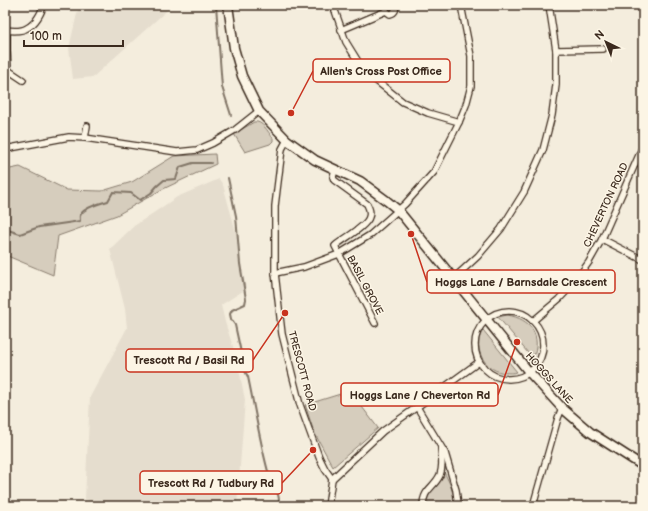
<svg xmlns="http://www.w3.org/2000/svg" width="648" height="511" viewBox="0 0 648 511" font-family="'Balsamiq Sans',sans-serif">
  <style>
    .built { fill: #e5ddce }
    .green { fill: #d6cdbd; stroke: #887c6e }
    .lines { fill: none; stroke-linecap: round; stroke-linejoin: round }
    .stream { stroke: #817466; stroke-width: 2 }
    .street-casing { stroke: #3b2a1e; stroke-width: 8 }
    .secondary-casing { stroke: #3b2a1e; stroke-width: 11 }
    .street { stroke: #fcf5e5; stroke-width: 5.5 }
    .secondary { stroke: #fcf5e5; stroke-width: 8 }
    .labels { text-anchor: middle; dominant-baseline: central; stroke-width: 3; stroke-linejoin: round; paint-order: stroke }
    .street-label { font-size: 10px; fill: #3b2a1e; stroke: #fcf5e5 }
    .leader { fill: none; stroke: #c8321e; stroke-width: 1.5 }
    .callout-dot { fill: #c8321e; stroke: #fcf5e5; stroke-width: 1.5 }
    .callout { fill: #fcf5e5; stroke: #c8321e; stroke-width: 1.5 }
    .callout-label { font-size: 11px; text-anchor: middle; font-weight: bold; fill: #3b2a1e }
  </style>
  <rect width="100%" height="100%" fill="#f4eddd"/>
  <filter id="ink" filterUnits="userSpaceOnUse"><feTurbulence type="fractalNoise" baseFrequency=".025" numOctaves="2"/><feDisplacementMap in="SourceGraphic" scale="8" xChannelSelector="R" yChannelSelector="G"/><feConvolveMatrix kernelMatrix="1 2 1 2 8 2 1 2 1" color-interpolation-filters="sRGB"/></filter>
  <g filter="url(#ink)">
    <g class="built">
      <polygon points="79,5 173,5 93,77 73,79 69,48"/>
      <polygon points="219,179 223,185 236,232 246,289 221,305 225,322 237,359 245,400 237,506 103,506 85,499 90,397 127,328 125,309 110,249 134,226 177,197"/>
    </g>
    <g class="green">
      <path d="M 254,122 C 262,120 268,132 273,138 L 273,141 L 270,144 L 245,152 L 234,134 Z"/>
      <polygon points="215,154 216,164 161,190 117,215 58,236 53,275 5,255 5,170 20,167 67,190 102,191 132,182 174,156"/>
      <path d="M 507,315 C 532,319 542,336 533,359 L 498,317 Z"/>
      <path d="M 483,330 L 517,372 C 514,373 511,373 508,373 C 490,373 476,357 479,339 C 480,336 481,333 483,330 Z"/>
      <polygon points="350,391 378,428 333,467 314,432 305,405"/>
      <path d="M 444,472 L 450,484 L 456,503 L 455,506 L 426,506 C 424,495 437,482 443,473 Z"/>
    </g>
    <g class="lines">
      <g class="stream">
        <polyline points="216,5 222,87 231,115"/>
        <path d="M 228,178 L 236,216 L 240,264 L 246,299 L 245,304 L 232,310 L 230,314 L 231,319 L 235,325 L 245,371 L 248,377 C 255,410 260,443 269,475 C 272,486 282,494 278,506"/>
        <path d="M 5,229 L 20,234 L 39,227 L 67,223 L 80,221 C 80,218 79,216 81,214 C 85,207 101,203 108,201 L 113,192 L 131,193 L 140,200 L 151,193 L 157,186 L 164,180 L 176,179 L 180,167 L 193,163 L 211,163"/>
      </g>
      <defs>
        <g id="street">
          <polyline points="333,5 346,42 359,63 369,75 403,102 428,113 459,122"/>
          <path d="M 387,5 L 386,8 L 386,11 L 390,14 C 395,13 397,9 394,5"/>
          <path d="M 5,30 C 12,31 21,32 27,28 C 35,24 42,13 43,5"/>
          <polyline points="7,30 7,51 8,70 23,80"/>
          <polyline points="341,30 386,11"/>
          <polyline points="556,50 603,49"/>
          <polyline points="85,138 87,126"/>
          <polyline points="287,140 282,149 275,206 275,273 282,334 300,405 319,457 325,469 332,479 328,506"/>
          <polyline points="5,149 69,137 85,138 177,152 197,150 213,143 235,130 259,111"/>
          <path d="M 335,170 L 333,177 L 334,180 L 367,204 C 369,208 371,212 369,217 C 367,226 343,239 335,246 L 375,323"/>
          <polyline points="602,239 643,260"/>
          <polyline points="275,273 304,267 339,254 370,235 405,204 434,172 459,122 466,105 471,86 471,56 461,5"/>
          <polyline points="453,279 478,256 501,229 524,192 543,150 552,115 556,85 556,50 549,5"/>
          <circle cx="509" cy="345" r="34"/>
          <polyline points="533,321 559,299 574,283 589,262 602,239 643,146"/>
          <polyline points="643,353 643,360"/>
          <polyline points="417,407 445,453 456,490 458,504 457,506"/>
          <polyline points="332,479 383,431 417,407 479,362"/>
          <path d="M 423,506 C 423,489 434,488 440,475 C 443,467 442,457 441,449"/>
          <polyline points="533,506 558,418 562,408"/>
        </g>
        <polyline id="secondary" points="228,5 234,48 242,76 259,111 287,140 315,160 360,181 387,201 398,210 529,372 562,408 590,432 643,466"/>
      </defs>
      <use href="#street" class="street-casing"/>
      <use href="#secondary" class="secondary-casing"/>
      <use href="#street" class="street"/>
      <use href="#secondary" class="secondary"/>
    </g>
  </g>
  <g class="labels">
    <g class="street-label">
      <text transform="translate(606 205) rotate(-65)">CHEVERTON ROAD</text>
      <text transform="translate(365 285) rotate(62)">BASIL GROVE</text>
      <text transform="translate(302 371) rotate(75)">TRESCOTT ROAD</text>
      <text transform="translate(549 378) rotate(48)">HOGGS LANE</text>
    </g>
  </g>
  <path class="leader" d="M291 113L313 71M411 234L427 282M285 313L253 360M517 342L498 395M313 450L282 483"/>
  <g class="callout-dot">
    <circle cx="291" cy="113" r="4"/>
    <circle cx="411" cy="234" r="4"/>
    <circle cx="285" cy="313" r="4"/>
    <circle cx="517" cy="342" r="4"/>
    <circle cx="313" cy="450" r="4"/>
  </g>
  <g class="callout">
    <rect x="313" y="59" width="137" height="23" rx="4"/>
    <rect x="427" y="270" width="188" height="23" rx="4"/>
    <rect x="126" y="349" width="127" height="23" rx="4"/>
    <rect x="341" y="383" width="157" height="23" rx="4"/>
    <rect x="140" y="471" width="142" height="23" rx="4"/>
  </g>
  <g class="callout-label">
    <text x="381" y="75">Allen's Cross Post Office</text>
    <text x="521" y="286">Hoggs Lane / Barnsdale Crescent</text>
    <text x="189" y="364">Trescott Rd / Basil Rd</text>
    <text x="420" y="399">Hoggs Lane / Cheverton Rd</text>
    <text x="211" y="487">Trescott Rd / Tudbury Rd</text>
  </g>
  <rect width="648" height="511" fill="none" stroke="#fcf5e5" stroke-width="20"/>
  <rect x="10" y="10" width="628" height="491" fill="none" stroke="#3b2a1e" stroke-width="1.5" filter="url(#ink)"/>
  <g transform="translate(606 42) rotate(317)" stroke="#fcf5e5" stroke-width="3" paint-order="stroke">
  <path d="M0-3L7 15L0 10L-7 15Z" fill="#3b2a1e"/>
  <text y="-6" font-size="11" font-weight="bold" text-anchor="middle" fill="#3b2a1e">N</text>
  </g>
  <path d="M24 40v6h99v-6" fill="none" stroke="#3b2a1e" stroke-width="2"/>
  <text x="30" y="40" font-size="12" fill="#3b2a1e" stroke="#fcf5e5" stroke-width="3" paint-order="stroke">100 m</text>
</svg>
